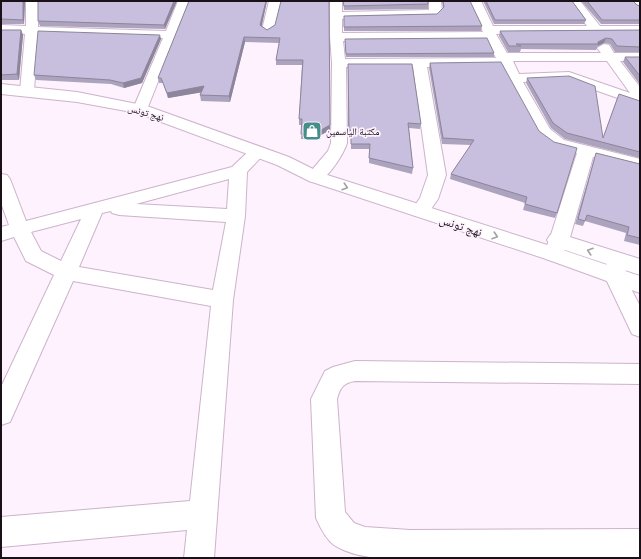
<svg xmlns="http://www.w3.org/2000/svg" width="641" height="559" viewBox="0 0 641 559" font-family="'Playfair Display','Noto Naskh Arabic',serif">
  <style>
    .lines { fill: none; stroke-linecap: round; stroke-linejoin: round }
    .street-casing { stroke: #cdb3cc; stroke-width: 2 }
    .secondary-casing { stroke: #cdb3cc; stroke-width: 2 }
    .street { fill: #fff; fill-rule: evenodd }
    .secondary { fill: #fff; fill-rule: evenodd }
    .wall { fill: #aca3be }
    .shaded-wall { fill: #8c859b }
    .building { fill: #c8bedd; stroke: #8c859b }
    .oneway { stroke: #a39fa3 }
    .labels { text-anchor: middle; dominant-baseline: central; stroke-width: 3.5; stroke-linejoin: round; paint-order: stroke }
    .far-street-label { font-size: 10px; fill: #191018; stroke: #fdf2fd }
    .far-poi-label { font-size: 10px; fill: #191018; stroke: #fdf2fd; text-anchor: start }
    .street-label { font-size: 12px; fill: #191018; stroke: #fdf2fd }
  </style>
  <rect width="100%" height="100%" fill="#fdf2fd"/>
  <g class="lines">
    <defs>
      <g id="street">
        <polygon points="26,1 38,1 38,27 166,31 178,1 190,1 146,112 136,112 133,109 163,38 38,34 34,91 32,94 22,94 20,91 25,34 1,33 1,25 26,26"/>
        <polygon points="269,1 281,1 274,30 268,34 262,30"/>
        <path d="M 330,1 L 342,1 L 342,12 L 429,10 L 429,1 L 441,1 L 442,11 L 436,17 L 342,19 L 342,33 L 483,32 L 469,1 L 481,1 L 493,26 L 587,26 L 568,1 L 580,1 L 600,26 L 640,26 L 640,34 L 496,34 L 507,53 L 601,53 L 597,48 L 604,44 L 609,45 L 614,53 L 640,53 L 640,61 L 620,61 L 640,87 L 640,106 L 567,80 L 523,82 L 550,129 L 564,140 L 640,159 L 640,169 L 593,157 L 569,241 L 560,259 L 553,261 L 546,259 L 543,254 L 549,241 L 577,153 L 552,146 L 538,135 L 501,66 L 427,67 L 446,175 L 438,199 L 427,215 L 420,217 L 413,215 L 411,211 L 420,198 L 428,175 L 413,67 L 346,67 L 347,143 C 344,153 331,174 321,180 C 318,183 313,182 309,181 L 306,177 L 328,151 L 331,143 L 332,63 L 330,37 ZM 487,40 L 496,58 L 345,59 L 343,41 ZM 513,61 L 607,61 L 630,93 L 569,72 L 519,74 Z"/>
        <polygon points="629,1 640,1 640,10 636,9"/>
        <path d="M 258,147 L 264,148 L 266,152 L 247,172 L 245,216 L 233,300 L 214,558 L 184,558 L 187,530 L 1,547 L 1,517 L 190,501 L 211,306 L 73,281 L 10,422 L 1,425 L 1,387 L 54,275 L 26,261 L 14,237 L 1,241 L 1,227 L 9,225 L 1,203 L 1,174 L 7,175 L 10,179 L 26,221 L 232,167 L 252,148 ZM 229,179 L 227,209 L 136,204 ZM 111,211 L 112,213 L 119,215 L 226,222 L 213,290 L 79,267 L 102,213 ZM 81,219 L 61,261 L 41,251 L 31,232 Z"/>
        <polygon points="617,253 624,255 627,260 625,277 640,306 640,337 632,334 605,277 607,260 610,255"/>
        <path d="M 355,361 L 640,364 L 640,384 L 355,381 C 343,383 340,388 337,399 L 345,512 L 354,523 L 365,527 L 410,530 L 640,529 L 640,558 L 380,558 C 365,557 346,553 334,545 C 326,539 320,527 316,518 L 311,399 L 325,371 L 333,367 Z"/>
      </g>
      <g id="secondary">
        <polygon points="1,84 77,92 147,106 289,157 321,173 560,249 640,276 640,293 546,259 309,181 277,165 137,113 77,102 1,94"/>
        <polygon points="557,233 640,259 640,275 550,245 547,240 550,235"/>
      </g>
    </defs>
    <use href="#street" class="street-casing"/>
    <use href="#secondary" class="secondary-casing"/>
    <use href="#street" class="street"/>
    <use href="#secondary" class="secondary"/>
  </g>
  <g class="wall">
    <polygon points="1,1 25,1 24,24 1,24"/>
    <polygon points="177,1 165,29 40,26 38,21"/>
    <polygon points="189,1 267,1 261,26 267,30 275,25 281,1 330,130 314,139 301,139 302,125 299,125 299,119 302,65 276,65 276,60 279,43 245,42 230,102 201,101 200,95 201,92 168,98 163,83 159,83 158,78"/>
    <polygon points="343,1 428,1 428,9 344,10"/>
    <polygon points="442,1 470,1 482,26 481,31 344,31 344,16 437,14 443,8"/>
    <polygon points="483,1 572,1 586,20 584,24 494,24"/>
    <polygon points="581,1 633,1 637,5 640,6 640,24 601,24"/>
    <polygon points="1,30 21,30 23,35 19,80 1,80"/>
    <polygon points="640,30 640,52 615,52 610,44 604,43 598,46 596,50 521,49 520,52 508,52 499,36 500,31"/>
    <polygon points="161,39 142,83 124,88 111,84 36,80 34,75"/>
    <polygon points="345,39 494,53 494,57 346,57"/>
    <polygon points="625,57 640,57 640,85 623,62"/>
    <polygon points="430,63 557,213 555,218 523,210 525,203 450,179 451,174 471,145 442,144 429,68"/>
    <polygon points="348,68 421,124 420,129 409,128 413,168 412,174 369,163 369,149 351,149 351,135 348,135"/>
    <polygon points="527,78 603,138 617,99 640,101 640,158 565,139 551,128 526,83"/>
    <polygon points="596,153 640,164 640,245 624,241 626,233 585,221 583,226 575,224 594,159"/>
  </g>
  <g class="shaded-wall">
    <polygon points="23,1 25,1 24,24 23,20"/>
    <polygon points="174,1 177,1 165,29 164,25"/>
    <polygon points="266,1 267,1 261,30 260,25"/>
    <polygon points="21,30 23,35 19,80 17,74"/>
    <polygon points="160,35 161,39 142,83 124,88 123,83"/>
    <polygon points="244,37 245,42 230,102 229,96"/>
    <polygon points="606,38 604,43 598,46 598,42"/>
    <polygon points="204,86 204,92 168,98 167,93"/>
    <polygon points="330,125 330,130 314,139 314,134"/>
  </g>
  <g class="building">
    <polygon points="1,1 23,1 23,20 1,19"/>
    <polygon points="38,1 174,1 164,25 38,21"/>
    <polygon points="189,1 266,1 260,25 267,30 275,25 281,1 329,1 330,125 314,134 301,134 302,119 299,119 303,60 276,60 280,38 244,37 229,96 200,95 204,86 167,93 161,78 158,78"/>
    <polygon points="343,1 428,1 428,4 344,6"/>
    <polygon points="443,1 470,1 482,26 344,27 344,16 437,14 444,7"/>
    <polygon points="486,1 572,1 586,20 495,20"/>
    <polygon points="587,1 633,1 637,5 640,6 640,20 602,20"/>
    <polygon points="1,30 21,30 17,74 1,75"/>
    <polygon points="640,30 640,47 617,46 612,39 606,38 598,42 598,44 516,44 521,46 509,46 500,31"/>
    <polygon points="38,31 160,35 141,78 123,83 110,80 34,75"/>
    <polygon points="487,38 494,53 346,54 345,39"/>
    <polygon points="625,57 640,57 640,76"/>
    <polygon points="501,62 539,131 554,142 577,148 557,213 525,204 527,197 451,174 474,140 443,138 430,63"/>
    <polygon points="348,64 412,64 421,124 408,123 413,168 369,158 370,144 351,144 351,130 349,130"/>
    <polygon points="569,76 595,86 603,138 619,94 640,101 640,152 567,133 553,123 527,78"/>
    <polygon points="596,153 640,164 640,238 627,235 629,227 587,215 585,221 578,219"/>
  </g>
  <defs><path id="oneway-chevron" d="M-2-3.5L2.5 0L-2 3.5" fill="none" stroke-width="1.6" stroke-linecap="round" stroke-linejoin="round"/></defs>
  <g class="oneway">
    <use href="#oneway-chevron" transform="translate(345 187) rotate(18)"/>
    <use href="#oneway-chevron" transform="translate(495 236) rotate(18)"/>
    <use href="#oneway-chevron" transform="translate(590 251) rotate(-162)"/>
  </g>
  <defs>
    <symbol id="shop-square" viewBox="-11 -11 22 22"><rect x="-9" y="-9" width="18" height="18" rx="4" fill="#458d89" stroke="#fdf2fd"/><path d="M-5-2.5h2.3a2.7 3.5 0 0 1 5.4 0H5L5.5 6h-11ZM-1.5-2.5h3a1.5 2.3 0 0 0-3 0Z" fill="#fff"/></symbol>
  </defs>
  <g fill-rule="evenodd">
    <use href="#shop-square" x="301" y="120" width="22" height="22"/>
  </g>
  <g class="labels">
    <g class="far-street-label">
      <text transform="translate(146 112) rotate(16)">نهج تونس</text>
    </g>
    <g class="far-poi-label">
      <text x="326" y="131">مكتبة الياسمين</text>
    </g>
    <g class="street-label">
      <text transform="translate(461 225) rotate(18)">نهج تونس</text>
    </g>
  </g>
  <rect width="641" height="559" fill="none" stroke="#191018" stroke-width="4"/>
</svg>
